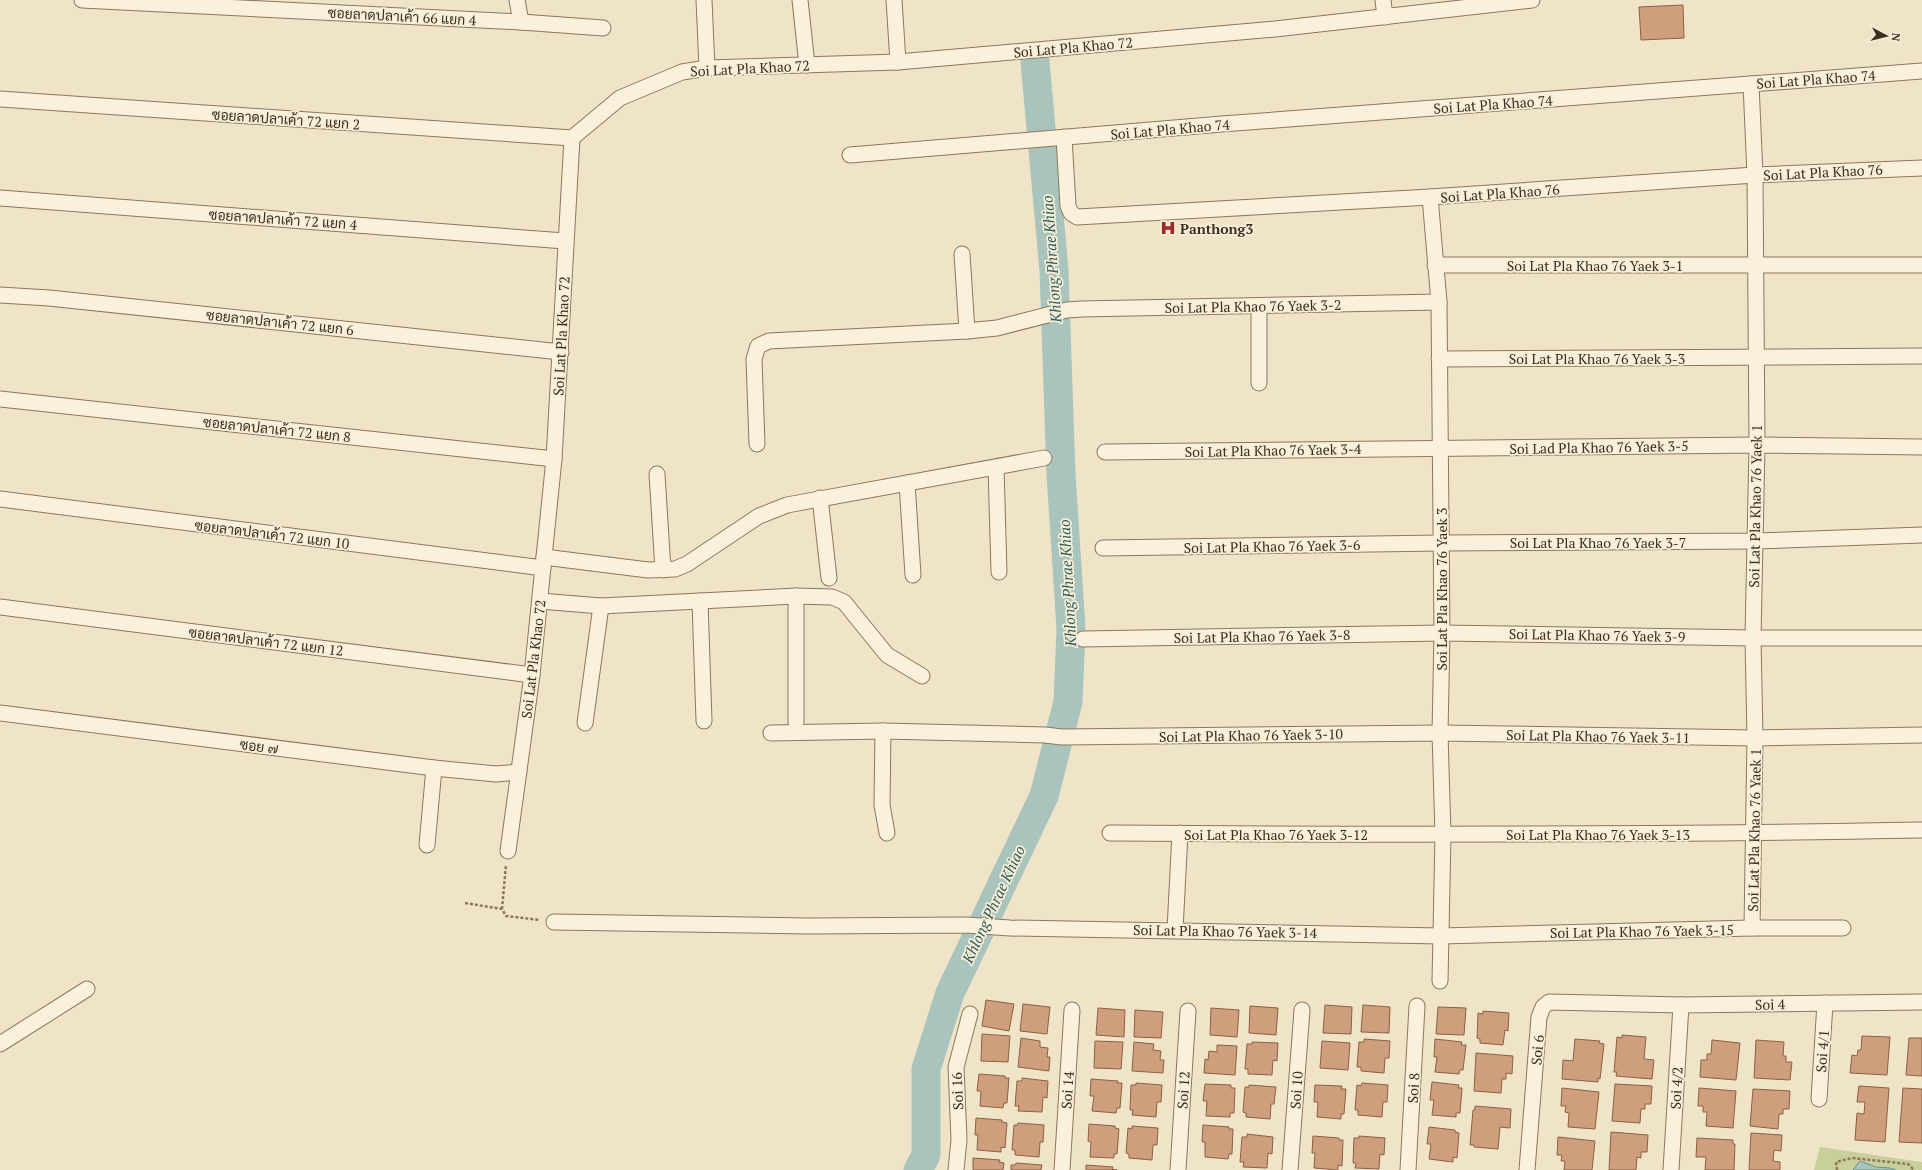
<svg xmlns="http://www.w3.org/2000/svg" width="1922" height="1170" viewBox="0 0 1922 1170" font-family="'PT Serif',Sarabun,serif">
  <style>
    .green { fill: #c9cf9b }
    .water { fill: #a9c4bc; stroke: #6f938a }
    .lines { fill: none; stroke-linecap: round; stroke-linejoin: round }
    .river { stroke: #a9c4bc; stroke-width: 29 }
    .building { fill: #cf9f7d; stroke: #8d5f41 }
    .minor-casing { stroke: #8d765c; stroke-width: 17 }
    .path { stroke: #8d765c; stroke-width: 2.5; stroke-dasharray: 3 2; stroke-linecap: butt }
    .minor { stroke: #faf1dc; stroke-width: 15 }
    .labels { text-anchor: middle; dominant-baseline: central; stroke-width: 3.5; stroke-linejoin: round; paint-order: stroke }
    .street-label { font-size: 14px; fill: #3d2e20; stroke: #f7eed8 }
    .poi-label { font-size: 14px; font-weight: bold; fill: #3d2e20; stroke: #f7eed8; text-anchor: start }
    .water-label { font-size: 15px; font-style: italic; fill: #2f5d5a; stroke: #f7eed8 }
  </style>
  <rect width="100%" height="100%" fill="#f0e4c8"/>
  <polygon class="green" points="1820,1147 1922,1162 1922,1170 1814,1170"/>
  <polygon class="water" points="1860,1161 1876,1167 1890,1168 1896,1170 1853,1170"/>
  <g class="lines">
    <polyline class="river" points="918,1170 926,1155 926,1069 950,993 1044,796 1068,702 1071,629 1061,474 1054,270 1035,62"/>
  </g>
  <g class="building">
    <polygon points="1683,5 1684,38 1641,40 1639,7"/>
    <polygon points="986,1000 1014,1004 1009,1031 982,1026"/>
    <polygon points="1023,1004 1050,1007 1047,1034 1020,1031"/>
    <polygon points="1325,1005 1352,1007 1351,1034 1323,1033"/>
    <polygon points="1363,1005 1390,1007 1389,1033 1361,1032"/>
    <polygon points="1250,1006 1278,1008 1276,1035 1249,1033"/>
    <polygon points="1438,1007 1466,1008 1464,1035 1436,1034"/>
    <polygon points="1098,1008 1125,1010 1124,1037 1096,1035"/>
    <polygon points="1211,1008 1239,1010 1237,1037 1210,1035"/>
    <polygon points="1135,1010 1163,1012 1161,1038 1134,1037"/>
    <polygon points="1483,1011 1509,1013 1508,1031 1505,1030 1503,1045 1480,1043 1480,1039 1477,1038 1478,1013 1483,1014"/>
    <polygon points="982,1034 1010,1036 1008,1062 981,1061"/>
    <polygon points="1622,1035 1646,1037 1644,1059 1654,1060 1652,1079 1616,1076 1617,1072 1614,1072 1617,1037 1622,1038"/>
    <polygon points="1862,1036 1890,1037 1887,1075 1850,1073 1852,1055 1857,1056 1858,1050 1861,1050"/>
    <polygon points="1021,1038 1040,1041 1040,1047 1048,1048 1047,1057 1050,1057 1049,1071 1018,1067"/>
    <polygon points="1909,1038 1922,1038 1922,1076 1906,1075"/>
    <polygon points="1364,1039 1390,1041 1389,1058 1385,1058 1384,1073 1361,1071 1361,1067 1357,1067 1359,1042 1364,1042"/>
    <polygon points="1435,1039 1462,1042 1461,1045 1466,1045 1463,1070 1460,1070 1459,1074 1435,1072 1437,1057 1434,1057"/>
    <polygon points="1575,1039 1600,1041 1599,1043 1604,1044 1600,1079 1598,1078 1598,1082 1562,1079 1563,1060 1573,1061"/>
    <polygon points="1712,1040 1740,1043 1736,1080 1700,1077 1701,1060 1707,1060 1707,1054 1711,1054"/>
    <polygon points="1756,1040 1784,1042 1783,1056 1786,1056 1786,1062 1792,1062 1790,1080 1754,1078"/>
    <polygon points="1095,1041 1123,1042 1121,1069 1094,1068"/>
    <polygon points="1322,1041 1350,1043 1348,1070 1320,1068"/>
    <polygon points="1134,1042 1154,1044 1153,1050 1161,1051 1160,1060 1164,1060 1163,1073 1132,1071"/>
    <polygon points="1252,1042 1278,1043 1277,1061 1273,1060 1272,1075 1248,1074 1248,1069 1245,1069 1247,1044 1252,1044"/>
    <polygon points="1217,1045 1237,1046 1235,1075 1204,1073 1205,1059 1208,1060 1209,1051 1217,1052"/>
    <polygon points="1476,1053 1513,1056 1512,1074 1506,1073 1506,1079 1502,1079 1501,1093 1474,1091"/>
    <polygon points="979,1074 1005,1076 1005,1078 1009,1078 1007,1103 1004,1103 1003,1108 980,1106 981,1091 977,1091"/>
    <polygon points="1022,1078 1048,1081 1047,1098 1043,1097 1042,1112 1018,1111 1019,1106 1015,1106 1017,1081 1022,1081"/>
    <polygon points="1091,1079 1118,1081 1117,1083 1122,1083 1120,1108 1117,1108 1116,1113 1092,1111 1094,1096 1090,1096"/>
    <polygon points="1432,1082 1459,1085 1458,1088 1462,1088 1460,1113 1456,1113 1456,1117 1432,1115 1434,1100 1430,1100"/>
    <polygon points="1136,1083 1162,1085 1161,1102 1157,1102 1156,1117 1132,1115 1133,1110 1130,1110 1131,1085 1136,1085"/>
    <polygon points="1362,1083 1388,1085 1387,1102 1383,1102 1382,1117 1358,1115 1358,1110 1355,1110 1357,1085 1361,1086"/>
    <polygon points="1205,1084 1231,1085 1231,1088 1235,1088 1234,1113 1230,1113 1230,1117 1206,1116 1207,1101 1203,1101"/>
    <polygon points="1615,1084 1652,1086 1651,1104 1645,1104 1645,1109 1641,1109 1640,1123 1612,1121"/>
    <polygon points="1249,1085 1276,1087 1274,1104 1271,1104 1270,1119 1246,1117 1246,1113 1243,1112 1245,1087 1249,1087"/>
    <polygon points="1315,1085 1342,1086 1341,1089 1346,1089 1344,1114 1341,1114 1341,1119 1317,1117 1318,1102 1314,1102"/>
    <polygon points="1859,1086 1889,1088 1885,1142 1855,1140 1857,1113 1864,1114 1865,1102 1857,1102"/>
    <polygon points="1562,1088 1599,1092 1595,1129 1568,1127 1569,1113 1565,1112 1566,1106 1561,1106"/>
    <polygon points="1699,1088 1736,1091 1733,1128 1706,1126 1707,1112 1703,1112 1703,1106 1698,1106"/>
    <polygon points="1903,1088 1922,1089 1922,1143 1899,1142"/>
    <polygon points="1753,1089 1790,1091 1789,1109 1783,1109 1783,1114 1779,1114 1778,1129 1750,1126"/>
    <polygon points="1475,1106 1511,1109 1510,1128 1500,1127 1498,1149 1474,1147 1474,1145 1470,1145 1473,1110 1475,1110"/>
    <polygon points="976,1118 1002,1120 1002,1122 1007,1123 1005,1148 1001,1147 1001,1152 977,1150 978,1135 975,1135"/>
    <polygon points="1018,1123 1044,1125 1043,1142 1040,1142 1039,1157 1015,1155 1015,1150 1012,1150 1014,1125 1018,1125"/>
    <polygon points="1089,1124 1115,1126 1115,1128 1119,1129 1117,1154 1114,1154 1114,1158 1090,1157 1091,1142 1088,1141"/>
    <polygon points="1203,1125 1229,1127 1229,1129 1233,1129 1232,1154 1229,1154 1228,1159 1205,1157 1205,1142 1202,1142"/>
    <polygon points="1132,1126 1158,1128 1157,1145 1153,1145 1152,1160 1129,1158 1129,1154 1126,1153 1128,1128 1132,1129"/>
    <polygon points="1429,1127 1455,1130 1455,1132 1459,1133 1457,1158 1453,1157 1453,1162 1429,1159 1431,1144 1427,1144"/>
    <polygon points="1611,1132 1648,1135 1647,1152 1641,1152 1641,1158 1637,1157 1636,1170 1609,1170"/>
    <polygon points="1751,1133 1782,1135 1781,1151 1774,1150 1773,1161 1780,1162 1780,1170 1749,1170"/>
    <polygon points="1247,1134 1273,1137 1272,1154 1268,1153 1267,1168 1243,1167 1244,1162 1240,1162 1242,1137 1247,1137"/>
    <polygon points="1313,1136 1339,1138 1339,1140 1343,1140 1342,1166 1338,1165 1338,1170 1314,1168 1315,1153 1312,1153"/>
    <polygon points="1359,1136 1385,1138 1384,1155 1380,1154 1379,1169 1355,1168 1356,1163 1353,1163 1354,1138 1359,1138"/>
    <polygon points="1558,1137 1595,1141 1592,1170 1564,1170 1565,1161 1561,1161 1562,1155 1557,1155"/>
    <polygon points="1697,1138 1733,1140 1733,1144 1735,1144 1734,1170 1705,1170 1706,1157 1696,1157"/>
    <polygon points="973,1158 1000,1160 999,1162 1004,1163 1003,1170 973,1170"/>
    <polygon points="1016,1163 1042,1165 1041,1170 1011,1170 1011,1165 1015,1165"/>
    <polygon points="1086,1165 1113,1167 1112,1169 1117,1170 1086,1170"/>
  </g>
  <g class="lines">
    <defs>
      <g id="minor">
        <polyline points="82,0 521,22 603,28"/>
        <polyline points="517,0 521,22"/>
        <polyline points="704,0 707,68"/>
        <polyline points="800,0 807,65"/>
        <polyline points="894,0 898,62"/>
        <polyline points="1383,0 1385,17"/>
        <polyline points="1751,84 1755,175 1757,445 1753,638 1755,738 1752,928"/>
        <polyline points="0,99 572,138"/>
        <polyline points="1064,137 1068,206 1071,213 1077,217 1430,197 1755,175 1922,168"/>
        <polyline points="850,155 1222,124 1922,71"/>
        <polyline points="1430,197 1439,302 1442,633 1440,733 1443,835 1440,981"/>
        <polyline points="0,198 565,241"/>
        <polyline points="962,254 967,331"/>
        <polyline points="1435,265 1922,265"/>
        <polyline points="0,295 49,298 561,352"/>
        <polyline points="1259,306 1259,383"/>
        <polyline points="1439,359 1922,356"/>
        <polyline points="0,399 554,459"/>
        <polyline points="757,444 754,359 758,346 769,341 967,331 997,328 1067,310 1081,309 1439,302"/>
        <polyline points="1105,452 1757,445 1922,447"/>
        <polyline points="996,467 999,572"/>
        <polyline points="657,474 663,570"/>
        <polyline points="907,483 913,575"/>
        <polyline points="820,498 829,578"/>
        <polyline points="0,499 543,568"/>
        <polyline points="1103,548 1440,543 1756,541 1922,535"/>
        <polyline points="544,557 648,570 675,569 687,564 759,516 787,505 1044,458"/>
        <polyline points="796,596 796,722"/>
        <polyline points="540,601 601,606 796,596 832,597 844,602 887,655 922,676"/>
        <polyline points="700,601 704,721"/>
        <polyline points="0,607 532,675"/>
        <polyline points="1083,639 1442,633 1753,638 1922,638"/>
        <polyline points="0,713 434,768 496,774 519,772"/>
        <polyline points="585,723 601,606"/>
        <polyline points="883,731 882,805 887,833"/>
        <polyline points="771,733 883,731 1045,735 1062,737 1440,733 1755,738 1922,735"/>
        <path d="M 1110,833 C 1381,835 1651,835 1922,830"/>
        <polyline points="427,845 434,768"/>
        <polyline points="508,851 532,675 554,459 572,138 620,98 682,72 707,68 898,62 1275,29 1532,0"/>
        <polyline points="554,922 807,926 966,925 1010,928 1441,936 1752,928 1843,928"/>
        <polyline points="1175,930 1180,833"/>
        <polyline points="0,1044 87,989"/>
        <polyline points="1819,1099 1825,1003"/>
        <polyline points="956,1170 959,1140 956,1067 970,1014"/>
        <polyline points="1062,1170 1072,1010"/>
        <polyline points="1178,1170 1188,1011"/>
        <polyline points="1290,1170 1302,1010"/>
        <polyline points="1408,1170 1417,1006"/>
        <polyline points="1527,1170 1539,1017 1543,1007 1549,1002 1681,1005 1922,1002"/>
        <polyline points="1671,1170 1681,1005"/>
      </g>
    </defs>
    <use href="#minor" class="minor-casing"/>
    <g class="path">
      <polyline points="465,903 502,909 506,916 540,920"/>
      <polyline points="502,909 506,865"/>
      <polyline points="1837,1170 1836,1162 1852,1158 1908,1164 1914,1170"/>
    </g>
    <use href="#minor" class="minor"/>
  </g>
  <defs>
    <symbol id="hospital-bare" viewBox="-9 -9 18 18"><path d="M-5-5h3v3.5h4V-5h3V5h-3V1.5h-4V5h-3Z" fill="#9e2a2b" stroke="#f7eed8" stroke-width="2.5" paint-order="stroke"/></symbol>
  </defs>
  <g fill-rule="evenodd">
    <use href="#hospital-bare" x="1157" y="217" width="22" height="22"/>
  </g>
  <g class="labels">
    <g class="street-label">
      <text transform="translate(402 16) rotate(3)">ซอยลาดปลาเค้า 66 แยก 4</text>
      <text transform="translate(1073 47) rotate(-5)">Soi Lat Pla Khao 72</text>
      <text transform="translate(750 68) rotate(-3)">Soi Lat Pla Khao 72</text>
      <text transform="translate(1816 79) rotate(-4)">Soi Lat Pla Khao 74</text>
      <text transform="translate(1493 104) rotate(-4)">Soi Lat Pla Khao 74</text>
      <text transform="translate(286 119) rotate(4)">ซอยลาดปลาเค้า 72 แยก 2</text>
      <text transform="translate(1170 129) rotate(-5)">Soi Lat Pla Khao 74</text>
      <text transform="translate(1823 172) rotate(-3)">Soi Lat Pla Khao 76</text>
      <text transform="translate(1500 193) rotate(-4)">Soi Lat Pla Khao 76</text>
      <text transform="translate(283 219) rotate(4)">ซอยลาดปลาเค้า 72 แยก 4</text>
      <text x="1595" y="265">Soi Lat Pla Khao 76 Yaek 3-1</text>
      <text transform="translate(1253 306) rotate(-1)">Soi Lat Pla Khao 76 Yaek 3-2</text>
      <text transform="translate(280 322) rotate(6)">ซอยลาดปลาเค้า 72 แยก 6</text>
      <text transform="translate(561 336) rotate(-87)">Soi Lat Pla Khao 72</text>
      <text x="1597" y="358">Soi Lat Pla Khao 76 Yaek 3-3</text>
      <text transform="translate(277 429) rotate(6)">ซอยลาดปลาเค้า 72 แยก 8</text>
      <text transform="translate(1599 447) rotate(-1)">Soi Lad Pla Khao 76 Yaek 3-5</text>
      <text transform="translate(1273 450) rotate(-1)">Soi Lat Pla Khao 76 Yaek 3-4</text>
      <text transform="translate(1755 506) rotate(-89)">Soi Lat Pla Khao 76 Yaek 1</text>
      <text transform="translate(272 534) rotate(7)">ซอยลาดปลาเค้า 72 แยก 10</text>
      <text x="1598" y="542">Soi Lat Pla Khao 76 Yaek 3-7</text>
      <text transform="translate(1272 546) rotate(-1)">Soi Lat Pla Khao 76 Yaek 3-6</text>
      <text transform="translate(1441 589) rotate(-90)">Soi Lat Pla Khao 76 Yaek 3</text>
      <text transform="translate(1597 635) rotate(1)">Soi Lat Pla Khao 76 Yaek 3-9</text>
      <text transform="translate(1262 636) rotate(-1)">Soi Lat Pla Khao 76 Yaek 3-8</text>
      <text transform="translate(266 641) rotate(7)">ซอยลาดปลาเค้า 72 แยก 12</text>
      <text transform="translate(533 659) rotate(-83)">Soi Lat Pla Khao 72</text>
      <text transform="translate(1251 735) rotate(-1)">Soi Lat Pla Khao 76 Yaek 3-10</text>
      <text transform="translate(1598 736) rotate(1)">Soi Lat Pla Khao 76 Yaek 3-11</text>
      <text transform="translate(259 746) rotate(7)">ซอย ๗</text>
      <text transform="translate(1754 830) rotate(-89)">Soi Lat Pla Khao 76 Yaek 1</text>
      <text x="1276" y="834">Soi Lat Pla Khao 76 Yaek 3-12</text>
      <text x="1598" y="834">Soi Lat Pla Khao 76 Yaek 3-13</text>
      <text transform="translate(1225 931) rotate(1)">Soi Lat Pla Khao 76 Yaek 3-14</text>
      <text transform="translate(1642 931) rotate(-1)">Soi Lat Pla Khao 76 Yaek 3-15</text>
      <text transform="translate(1770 1004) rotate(-1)">Soi 4</text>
      <text transform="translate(1537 1050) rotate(-85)">Soi 6</text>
      <text transform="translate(1822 1051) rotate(-86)">Soi 4/1</text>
      <text transform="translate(1413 1088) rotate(-87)">Soi 8</text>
      <text transform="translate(1676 1088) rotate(-87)">Soi 4/2</text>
      <text transform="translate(1067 1090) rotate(-86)">Soi 14</text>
      <text transform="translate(1183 1090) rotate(-86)">Soi 12</text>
      <text transform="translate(1296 1090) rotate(-86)">Soi 10</text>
      <text transform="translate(957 1091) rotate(-92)">Soi 16</text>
    </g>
    <g class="poi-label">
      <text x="1180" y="228">Panthong3</text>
    </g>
    <g class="water-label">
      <text transform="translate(1051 259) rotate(-94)">Khlong Phrae Khiao</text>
      <text transform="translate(1067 583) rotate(-93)">Khlong Phrae Khiao</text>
      <text transform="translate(993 904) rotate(-65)">Khlong Phrae Khiao</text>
    </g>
  </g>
  <g transform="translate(1886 36) rotate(97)" stroke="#f7eed8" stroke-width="3" paint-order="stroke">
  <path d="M0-3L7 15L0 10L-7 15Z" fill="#3d2e20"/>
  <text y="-6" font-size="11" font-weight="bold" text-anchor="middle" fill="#3d2e20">N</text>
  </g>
</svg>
